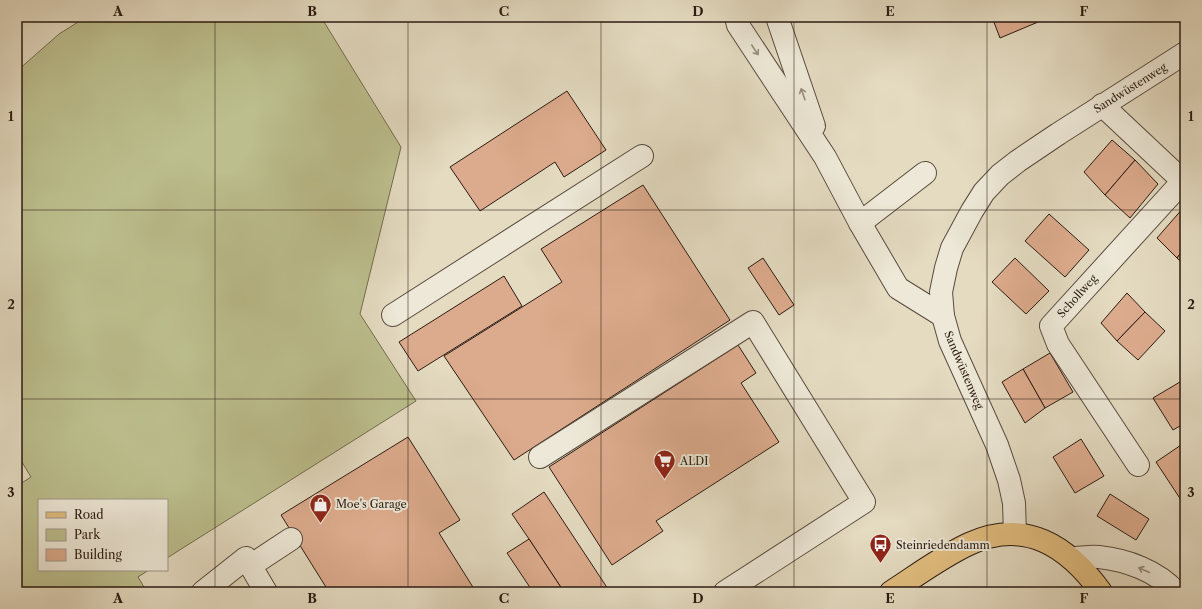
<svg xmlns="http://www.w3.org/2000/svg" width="1202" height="609" viewBox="0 0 1202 609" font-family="'Libre Caslon Text',serif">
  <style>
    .green { fill: #bcbe8d; stroke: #746c50 }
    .building { fill: #dcab8d; stroke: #2b1b12 }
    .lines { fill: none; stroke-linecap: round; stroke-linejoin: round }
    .minor-casing { stroke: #594b3e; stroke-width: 24 }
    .major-casing { stroke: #2b1b12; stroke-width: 24 }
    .minor { stroke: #ede8d7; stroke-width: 22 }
    .major { stroke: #e2be80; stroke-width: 22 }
    .oneway { stroke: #968c7e }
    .grid { fill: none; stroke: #2b1b12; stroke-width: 1; stroke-opacity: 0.55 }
    .labels { text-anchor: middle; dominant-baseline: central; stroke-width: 4; stroke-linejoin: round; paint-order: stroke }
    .street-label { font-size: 11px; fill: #2b1b12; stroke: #ede8d7 }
    .poi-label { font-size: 11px; fill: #2b1b12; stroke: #ede8d7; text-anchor: start }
    .neatline { fill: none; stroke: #2b1b12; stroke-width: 1.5 }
    .grid-label { font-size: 13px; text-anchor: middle; font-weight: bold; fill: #2b1b12 }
  </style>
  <rect width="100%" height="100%" fill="#e4dbc1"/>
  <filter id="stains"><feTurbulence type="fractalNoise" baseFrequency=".005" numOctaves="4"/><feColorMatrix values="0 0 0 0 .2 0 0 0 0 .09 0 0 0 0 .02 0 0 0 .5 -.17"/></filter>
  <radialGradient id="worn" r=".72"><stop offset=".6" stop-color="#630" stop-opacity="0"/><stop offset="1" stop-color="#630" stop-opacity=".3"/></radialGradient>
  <polygon class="green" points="86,17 321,17 401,147 360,314 416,401 167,558 167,500 39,500 39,570 149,570 138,577 147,592 17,592 17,486 31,477 17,454 17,71 59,34"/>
  <g class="building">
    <polygon points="992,17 1050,17 1000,38"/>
    <polygon points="567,91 606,150 564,177 555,162 480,211 450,167"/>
    <polygon points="1112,140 1135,160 1105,195 1084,172"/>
    <polygon points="1135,160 1158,184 1130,218 1105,195"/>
    <polygon points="643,185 730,320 514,460 444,356 562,282 541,249"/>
    <polygon points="1184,207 1185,208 1185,248 1177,258 1157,238"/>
    <polygon points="1049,214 1089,250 1065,277 1025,241"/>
    <polygon points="1185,248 1185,266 1177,258"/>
    <polygon points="763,258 794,305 779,315 748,268"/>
    <polygon points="1015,258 1049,291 1026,314 992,282"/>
    <polygon points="504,276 522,306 418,371 399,342"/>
    <polygon points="1127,293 1145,312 1117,341 1101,323"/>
    <polygon points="1145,312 1165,331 1138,360 1117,341"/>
    <polygon points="738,345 756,373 741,383 779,442 656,521 663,531 612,565 549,467"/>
    <polygon points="1050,353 1073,392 1045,408 1023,369"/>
    <polygon points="1023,369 1045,408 1025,423 1002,382"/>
    <polygon points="1185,379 1185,423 1173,430 1153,398"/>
    <polygon points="408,437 460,520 439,533 476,592 329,592 281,515"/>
    <polygon points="1081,439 1104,476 1075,493 1053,457"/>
    <polygon points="1184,443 1185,445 1185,506 1156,462"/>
    <polygon points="544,492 610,592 564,592 529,539 512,514"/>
    <polygon points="1110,494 1149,519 1136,540 1097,516"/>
    <polygon points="529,539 564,592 533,592 507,553"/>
  </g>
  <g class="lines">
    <defs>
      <g id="minor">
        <polyline points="736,17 738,25 825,157 860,223 898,288 943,316"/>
        <polyline points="777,17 814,126"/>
        <polyline points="1102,105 1185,183"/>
        <polyline points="860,223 925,173"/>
        <polyline points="393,315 642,156"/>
        <polyline points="540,457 753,322 864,502 725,592"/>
        <polyline points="1138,465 1058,344 1051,326 1183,181"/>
        <polyline points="1015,534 1014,503 1009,480 997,445 950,341 943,316 941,292 946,268 952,248 972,211 984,192 1000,175 1018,161 1058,134 1185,53"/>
        <path d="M 1071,558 C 1080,558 1090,556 1099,557 C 1127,560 1157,571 1176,592"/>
        <polyline points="250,566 291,539"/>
        <polyline points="203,592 246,558 266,592"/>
      </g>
      <path id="major" d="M 891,592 C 916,576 941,557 969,544 C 1025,518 1068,546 1101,592"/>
    </defs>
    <use href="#minor" class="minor-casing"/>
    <use href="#major" class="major-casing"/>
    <use href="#minor" class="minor"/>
    <use href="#major" class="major"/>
  </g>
  <defs><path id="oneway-shaft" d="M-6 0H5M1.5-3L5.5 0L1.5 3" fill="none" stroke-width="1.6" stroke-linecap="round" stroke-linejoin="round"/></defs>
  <g class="oneway">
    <use href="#oneway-shaft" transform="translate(755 50) rotate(57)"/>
    <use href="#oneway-shaft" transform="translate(803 94) rotate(-109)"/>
    <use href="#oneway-shaft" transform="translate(1144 570) rotate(-156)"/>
  </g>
  <path class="grid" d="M 215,17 L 215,592M 408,17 L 408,592M 601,17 L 601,592M 794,17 L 794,592M 987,17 L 987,592M 17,210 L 1185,210M 17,399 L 1185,399"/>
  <defs>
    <symbol id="supermarket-pin" viewBox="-11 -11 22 30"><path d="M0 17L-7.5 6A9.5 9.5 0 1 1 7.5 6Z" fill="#8f2418" stroke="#ede8d7"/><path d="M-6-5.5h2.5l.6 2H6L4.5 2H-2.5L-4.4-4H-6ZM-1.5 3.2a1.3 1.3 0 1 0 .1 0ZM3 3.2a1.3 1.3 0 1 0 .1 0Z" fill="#fff"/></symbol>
    <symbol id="shop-pin" viewBox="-11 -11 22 30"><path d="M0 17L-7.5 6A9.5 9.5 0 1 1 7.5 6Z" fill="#8f2418" stroke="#ede8d7"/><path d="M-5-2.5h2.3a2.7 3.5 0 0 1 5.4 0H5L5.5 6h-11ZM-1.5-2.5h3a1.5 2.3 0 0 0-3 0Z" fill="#fff"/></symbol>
    <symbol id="bus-pin" viewBox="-11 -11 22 30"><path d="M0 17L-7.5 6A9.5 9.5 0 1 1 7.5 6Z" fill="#8f2418" stroke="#ede8d7"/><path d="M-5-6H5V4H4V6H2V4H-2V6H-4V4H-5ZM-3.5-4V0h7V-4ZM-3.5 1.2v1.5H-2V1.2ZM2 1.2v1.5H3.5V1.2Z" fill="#fff"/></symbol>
  </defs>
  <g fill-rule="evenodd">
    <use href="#supermarket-pin" x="652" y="448" width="25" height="34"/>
    <use href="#shop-pin" x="308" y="492" width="25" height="34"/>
    <use href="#bus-pin" x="868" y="532" width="25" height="34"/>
  </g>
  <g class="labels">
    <g class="street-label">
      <text transform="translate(1130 88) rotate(-32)">Sandwüstenweg</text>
      <text transform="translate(1077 296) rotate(-48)">Schollweg</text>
      <text transform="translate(964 370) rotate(67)">Sandwüstenweg</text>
    </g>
    <g class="poi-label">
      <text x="680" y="461">ALDI</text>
      <text x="336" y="504">Moe's Garage</text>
      <text x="896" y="545">Steinriedendamm</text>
    </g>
  </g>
  <rect width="1202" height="609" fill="none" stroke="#e4dbc1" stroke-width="44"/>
  <rect x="38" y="499" width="130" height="72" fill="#ede8d7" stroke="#9f9688"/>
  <rect x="46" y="512" width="20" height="6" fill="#e2be80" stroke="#9f9688"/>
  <text x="74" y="519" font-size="12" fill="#2b1b12">Road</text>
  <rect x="46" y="529" width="20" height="12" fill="#bcbe8d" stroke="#9f9688"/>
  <text x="74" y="539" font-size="12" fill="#2b1b12">Park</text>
  <rect x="46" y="549" width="20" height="12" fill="#dcab8d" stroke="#9f9688"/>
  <text x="74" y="559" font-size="12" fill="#2b1b12">Building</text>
  <rect x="22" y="22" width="1158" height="565" class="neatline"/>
  <g class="grid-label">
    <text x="118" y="16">A</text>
    <text x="312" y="16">B</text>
    <text x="504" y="16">C</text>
    <text x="698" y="16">D</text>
    <text x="890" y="16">E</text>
    <text x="1084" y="16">F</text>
    <text x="11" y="121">1</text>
    <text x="1191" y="121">1</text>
    <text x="11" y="309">2</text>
    <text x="1191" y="309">2</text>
    <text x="11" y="497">3</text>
    <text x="1191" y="497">3</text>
    <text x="118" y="603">A</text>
    <text x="312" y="603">B</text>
    <text x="504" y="603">C</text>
    <text x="698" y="603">D</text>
    <text x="890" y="603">E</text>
    <text x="1084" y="603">F</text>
  </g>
  <rect width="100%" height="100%" filter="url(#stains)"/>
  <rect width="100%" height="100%" fill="url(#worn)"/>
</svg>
